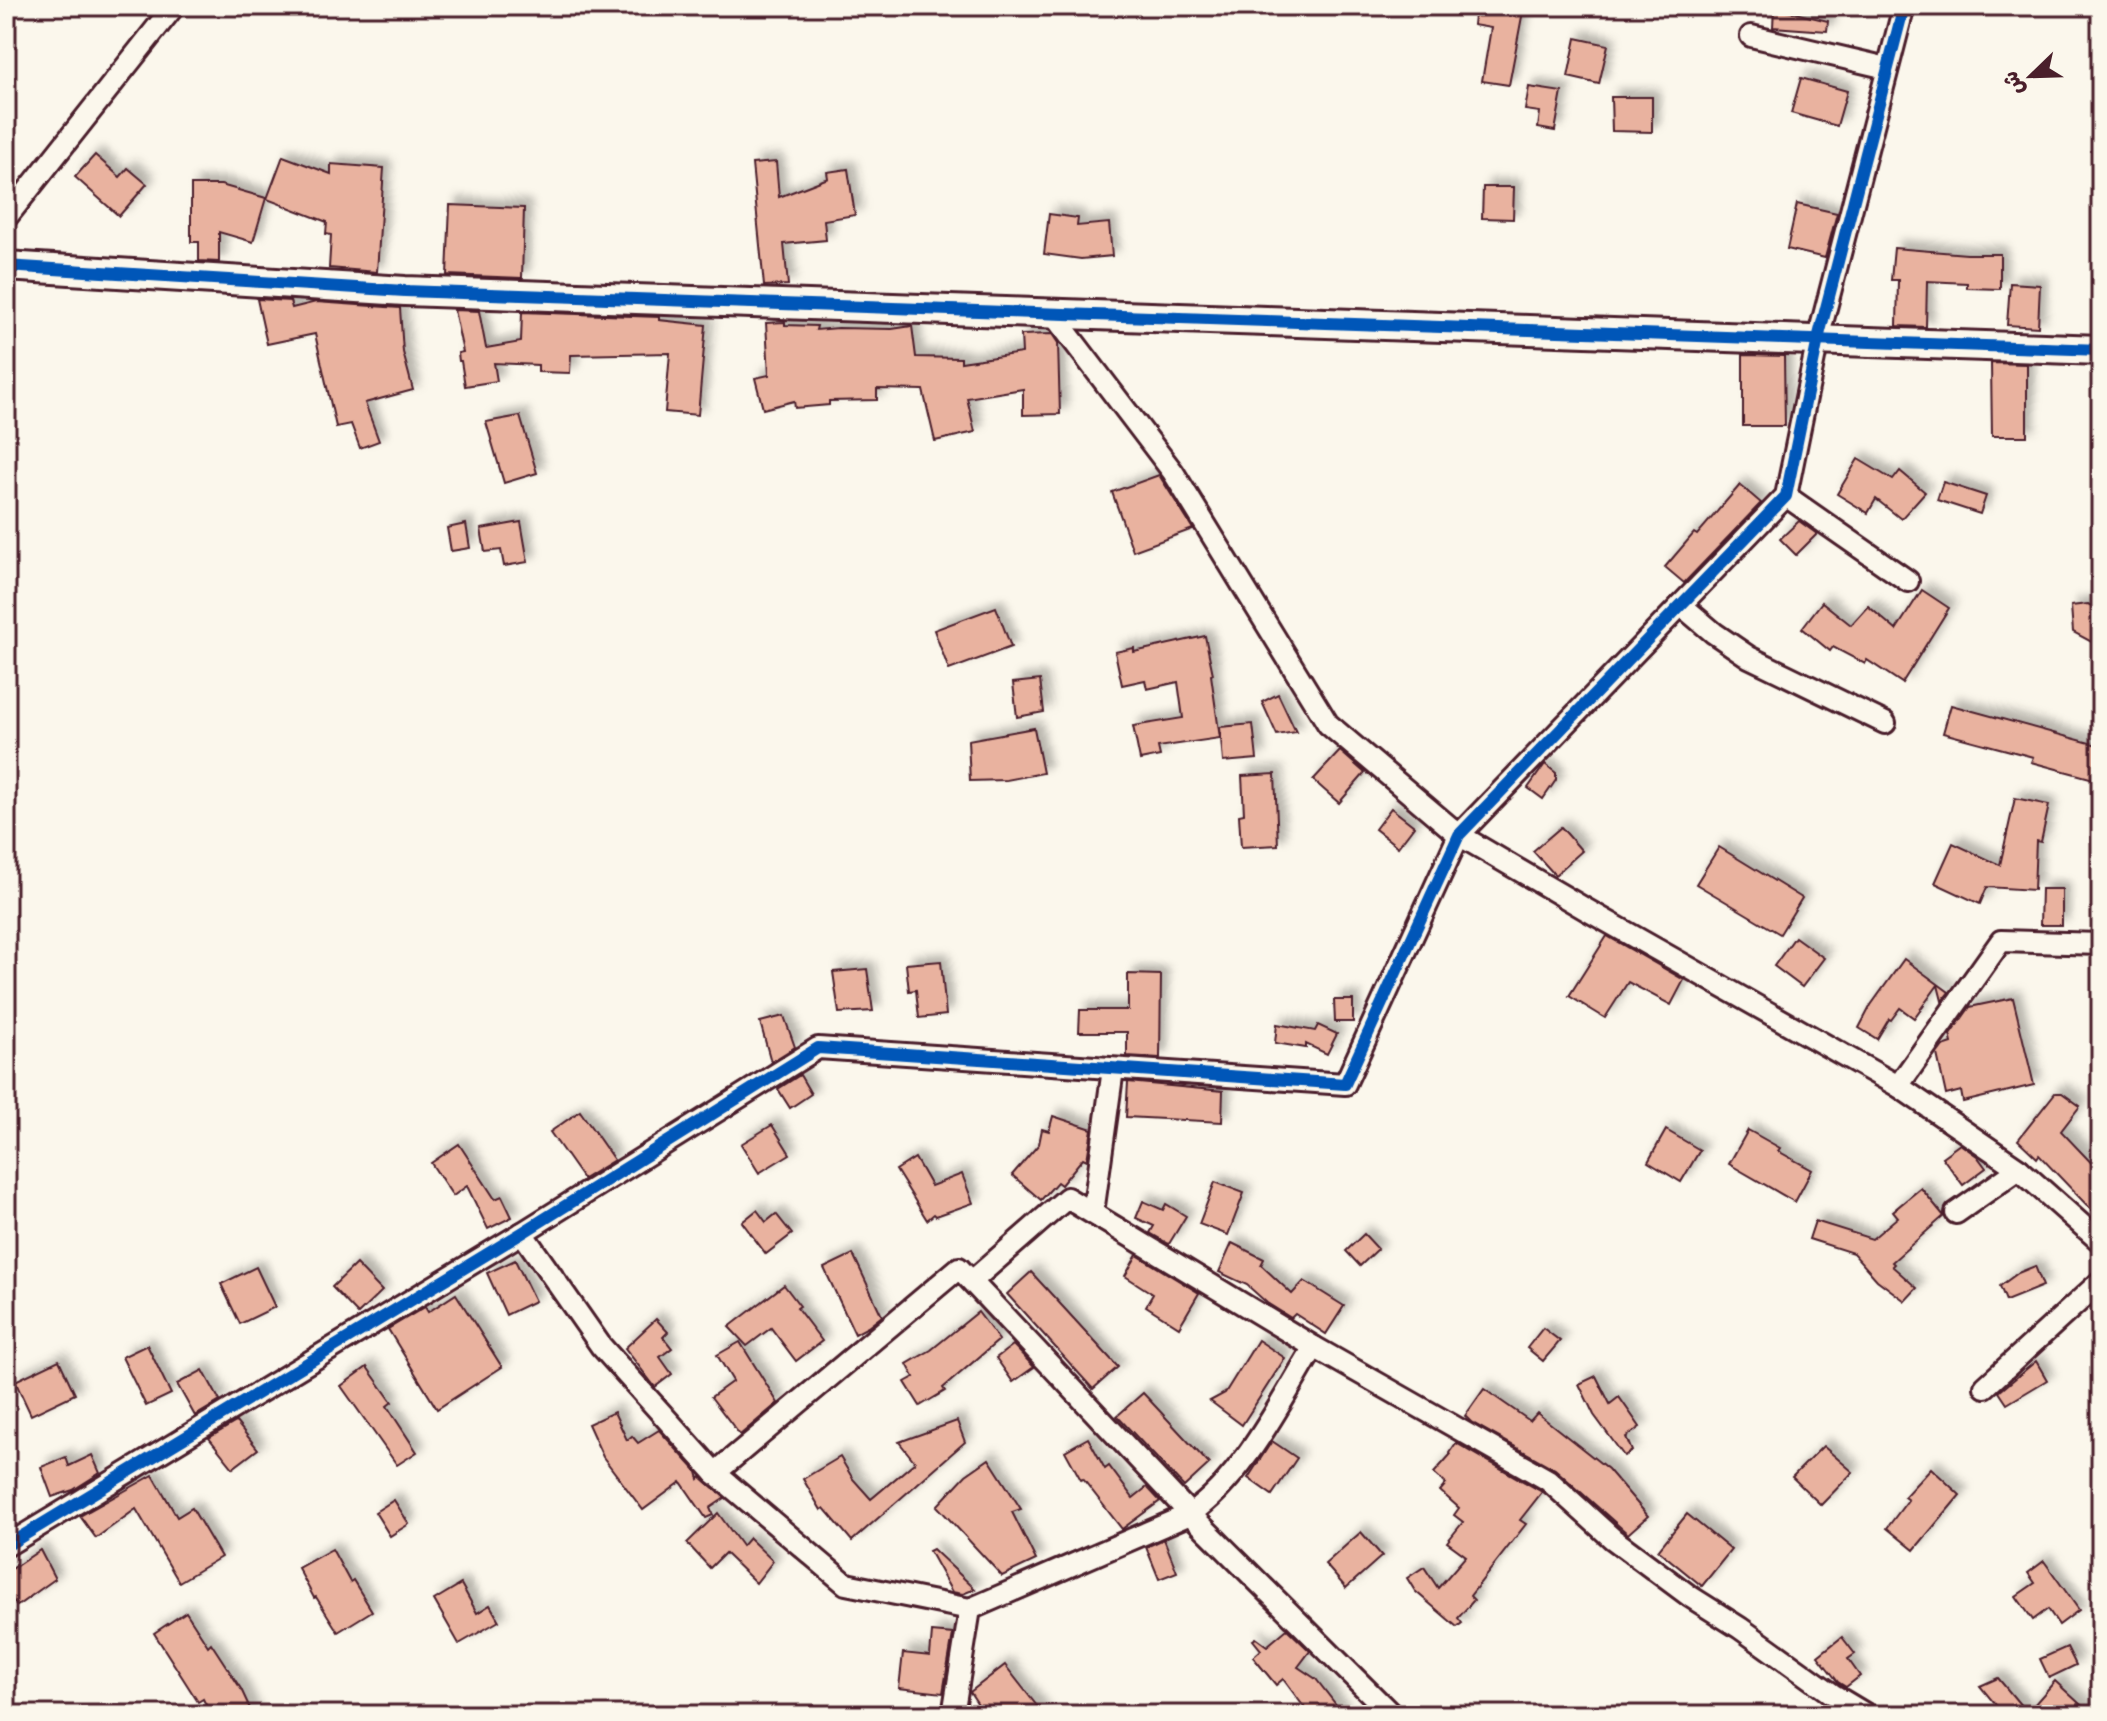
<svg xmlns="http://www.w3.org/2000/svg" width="2107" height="1721" viewBox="0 0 2107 1721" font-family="Dekko,'Playpen Sans Arabic',sans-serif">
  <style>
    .building { fill: #e9b29f; stroke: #4a1f2b; stroke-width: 2; filter: url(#shadow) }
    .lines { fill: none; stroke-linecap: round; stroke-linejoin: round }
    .street-casing { stroke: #4a1f2b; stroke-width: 26 }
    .secondary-casing { stroke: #4a1f2b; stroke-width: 34 }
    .street { stroke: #fbf7ec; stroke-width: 20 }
    .secondary { stroke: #fbf7ec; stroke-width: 28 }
    .cycleway-casing { stroke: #fbf7ec; stroke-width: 17 }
    .cycleway { stroke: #0057b8; stroke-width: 12 }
  </style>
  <defs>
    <filter id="shadow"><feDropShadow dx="7" dy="-7" stdDeviation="4" flood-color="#0004"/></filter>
  </defs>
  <rect width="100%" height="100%" fill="#fbf7ec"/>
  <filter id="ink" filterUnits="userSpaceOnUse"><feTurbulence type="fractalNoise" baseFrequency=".0125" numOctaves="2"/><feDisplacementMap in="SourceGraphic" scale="16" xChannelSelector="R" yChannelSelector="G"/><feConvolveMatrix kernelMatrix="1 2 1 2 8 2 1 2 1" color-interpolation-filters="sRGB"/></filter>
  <g filter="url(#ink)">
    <g class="building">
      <polygon points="1475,6 1524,6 1509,85 1482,81 1491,28 1473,25"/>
      <polygon points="1774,8 1828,21 1827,31 1773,27"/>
      <polygon points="1576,38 1608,45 1599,84 1568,77"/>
      <polygon points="1801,78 1847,91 1837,126 1791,113"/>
      <polygon points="1529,87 1562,92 1555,131 1538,128 1540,112 1525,110"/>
      <polygon points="1611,97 1652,97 1652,132 1612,131"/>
      <polygon points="95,155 120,177 128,168 147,184 119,216 75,177"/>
      <polygon points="283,156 331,174 331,164 384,168 377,272 329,268 331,235 326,234 327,222 267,199"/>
      <polygon points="776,162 779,197 828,178 827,172 848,169 855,215 824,220 826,240 784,244 788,285 764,286 752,164"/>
      <polygon points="191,185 221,185 266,198 253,242 219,232 219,262 199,261 199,242 191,242"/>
      <polygon points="1483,187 1514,187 1513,219 1482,218"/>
      <polygon points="1797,204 1837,213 1825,258 1787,249"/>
      <polygon points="450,205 524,208 522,278 447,275"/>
      <polygon points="1049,214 1078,218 1077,226 1109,223 1112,256 1081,259 1044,254"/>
      <polygon points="1894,248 1967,254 2000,254 2000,289 1967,288 1967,283 1927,281 1926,327 1897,326 1898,280 1891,280"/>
      <polygon points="2010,283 2040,285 2038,327 2007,325"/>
      <polygon points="257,299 290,301 292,308 316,302 400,308 403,352 413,390 365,403 379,441 360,448 351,424 336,427 315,334 267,344"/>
      <polygon points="454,310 479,311 486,348 521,342 522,312 659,317 659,320 706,325 698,415 665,412 670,353 571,355 570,373 538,372 538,365 494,363 497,381 465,386 461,361 459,361 458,353 463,352"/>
      <polygon points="785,322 785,325 817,326 816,330 838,328 892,329 912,326 916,357 961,358 961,362 1022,353 1021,335 1052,334 1058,343 1060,414 1023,415 1023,389 967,398 975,432 935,441 923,390 877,389 877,400 829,401 829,405 795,408 794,401 763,409 755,378 769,375 766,323"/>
      <polygon points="1743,355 1784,356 1785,426 1743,426"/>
      <polygon points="1991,363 2027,364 2027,436 1992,436"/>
      <polygon points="520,416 537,473 504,483 486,422"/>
      <polygon points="1858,459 1893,480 1900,471 1925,492 1901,519 1876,499 1868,513 1837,494"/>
      <polygon points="1159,475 1193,529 1133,551 1112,492"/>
      <polygon points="1943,482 1986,496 1980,514 1937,500"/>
      <polygon points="1740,485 1761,503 1684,583 1665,567 1694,533 1697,535"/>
      <polygon points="1799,521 1817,534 1796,555 1780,539"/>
      <polygon points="521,522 528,562 504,566 501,550 485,552 481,529"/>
      <polygon points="466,524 470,548 451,551 447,528"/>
      <polygon points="1922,590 1949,608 1902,683 1867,660 1865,664 1833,647 1830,651 1802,628 1822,602 1851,625 1868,606 1896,630"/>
      <polygon points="2088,604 2101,611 2101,647 2073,632 2071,606"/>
      <polygon points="996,607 1011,647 949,670 934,630"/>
      <polygon points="1205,636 1213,674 1211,675 1220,738 1158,747 1160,756 1140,760 1133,726 1183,718 1178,682 1147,689 1145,680 1122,685 1115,652 1134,648 1134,652"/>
      <polygon points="1040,680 1044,712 1017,717 1013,683"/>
      <polygon points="1278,694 1296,732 1277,735 1262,702"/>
      <polygon points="1951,705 2101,746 2101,781 2031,762 2033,757 1943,733"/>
      <polygon points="1253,724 1257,759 1223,762 1220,727"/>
      <polygon points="1034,728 1043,773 1006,780 970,781 968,740"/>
      <polygon points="1340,751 1365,773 1339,803 1313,780"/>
      <polygon points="1545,764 1556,773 1556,780 1543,799 1528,788"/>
      <polygon points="1275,774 1278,845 1241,847 1239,815 1244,814 1242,776"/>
      <polygon points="2015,798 2049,805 2041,842 2036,841 2034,890 1987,887 1980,904 1935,883 1953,843 2000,865"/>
      <polygon points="1391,808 1414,826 1398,847 1375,829"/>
      <polygon points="1561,827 1582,851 1555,875 1533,851"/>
      <polygon points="1719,847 1802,898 1780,934 1696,884"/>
      <polygon points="2041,889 2062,889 2062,925 2040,925"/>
      <polygon points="1607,936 1684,980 1671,1005 1628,982 1605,1018 1569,996"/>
      <polygon points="1795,937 1824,958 1802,987 1774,966"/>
      <polygon points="1904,959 1949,992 1942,1001 1938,985 1914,1018 1900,1008 1891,1020 1889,1019 1877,1039 1859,1028 1871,1005"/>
      <polygon points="941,961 946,1015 919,1018 916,990 909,991 906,964"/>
      <polygon points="867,969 873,1011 839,1013 833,972"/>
      <polygon points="1128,974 1161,975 1160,1058 1127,1056 1127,1032 1079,1032 1080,1010 1128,1010"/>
      <polygon points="2013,998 2034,1085 1963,1102 1961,1091 1946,1095 1937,1054 1943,1046 1952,1043 1950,1035 1970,1007"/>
      <polygon points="1334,1000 1353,1000 1353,1022 1335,1022"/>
      <polygon points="784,1016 795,1047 771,1062 760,1022"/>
      <polygon points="1277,1024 1315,1031 1318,1025 1337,1034 1327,1054 1306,1044 1306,1048 1275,1043"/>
      <polygon points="800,1075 811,1094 790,1108 778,1089"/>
      <polygon points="1128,1082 1223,1091 1222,1122 1126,1117"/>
      <polygon points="2055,1093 2062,1093 2080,1106 2061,1131 2101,1173 2101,1220 2039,1155 2037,1158 2018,1140"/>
      <polygon points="580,1111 614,1160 583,1179 550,1132"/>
      <polygon points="1053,1116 1092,1129 1087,1160 1083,1158 1061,1185 1057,1182 1041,1200 1012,1175 1039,1144 1042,1129 1049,1131"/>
      <polygon points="772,1125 790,1154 759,1173 741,1144"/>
      <polygon points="1666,1130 1700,1150 1681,1182 1648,1162"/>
      <polygon points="1748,1130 1780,1148 1778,1151 1812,1170 1795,1202 1729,1164"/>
      <polygon points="459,1144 495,1199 502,1196 512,1217 488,1229 467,1186 453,1196 431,1163"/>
      <polygon points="1960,1144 1977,1156 1986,1168 1963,1185 1942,1157"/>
      <polygon points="915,1158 931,1186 962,1174 973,1203 936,1216 934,1214 927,1220 896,1170"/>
      <polygon points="1215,1182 1244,1193 1228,1235 1199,1224"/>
      <polygon points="1921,1188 1944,1216 1892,1262 1894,1264 1892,1266 1917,1288 1905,1301 1877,1280 1853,1253 1809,1239 1815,1221 1872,1239 1898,1217 1893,1211"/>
      <polygon points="1143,1201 1163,1210 1166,1204 1186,1216 1169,1244 1150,1233 1154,1226 1136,1218"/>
      <polygon points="757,1210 766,1222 776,1214 792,1234 766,1254 742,1222"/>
      <polygon points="1364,1234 1378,1249 1360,1266 1346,1251"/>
      <polygon points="1232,1243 1264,1259 1261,1265 1292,1294 1304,1281 1344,1306 1326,1334 1295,1314 1291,1318 1267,1303 1247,1285 1219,1272"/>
      <polygon points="853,1254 882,1316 868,1327 855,1334 824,1268"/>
      <polygon points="1137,1255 1199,1293 1179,1327 1146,1306 1153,1294 1125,1276"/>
      <polygon points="515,1260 535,1301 506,1315 487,1273"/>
      <polygon points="356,1264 382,1291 358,1314 332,1287"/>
      <polygon points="2035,1266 2043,1286 2006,1301 2000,1286 2018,1273"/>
      <polygon points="256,1267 275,1307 240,1324 221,1284"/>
      <polygon points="1031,1272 1118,1367 1093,1389 1007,1294"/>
      <polygon points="784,1285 800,1306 797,1308 822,1341 796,1361 771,1328 747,1346 729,1327"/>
      <polygon points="456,1294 502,1367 437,1409 388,1329 425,1307 428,1312"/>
      <polygon points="978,1312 999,1340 943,1388 945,1391 920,1406 905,1382 914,1377 907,1364 931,1350"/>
      <polygon points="656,1319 668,1332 663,1337 672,1348 660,1357 672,1374 655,1387 625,1348"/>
      <polygon points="1543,1328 1560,1341 1543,1361 1527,1348"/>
      <polygon points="1258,1340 1285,1358 1242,1425 1210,1401 1225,1393"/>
      <polygon points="740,1342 778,1403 740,1435 711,1397 733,1381 717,1355"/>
      <polygon points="147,1345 171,1394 146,1406 122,1357"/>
      <polygon points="1013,1345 1034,1367 1013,1382 996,1358"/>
      <polygon points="59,1360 75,1394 31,1415 15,1381"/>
      <polygon points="2036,1361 2047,1380 2007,1404 1999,1392"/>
      <polygon points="367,1367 392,1402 387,1406 417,1452 397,1465 341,1386"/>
      <polygon points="203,1370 220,1401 195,1416 177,1384"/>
      <polygon points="1596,1376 1610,1404 1619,1397 1640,1427 1626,1437 1632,1451 1624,1456 1594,1415 1579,1384"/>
      <polygon points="1484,1389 1530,1421 1537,1413 1608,1469 1648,1516 1628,1534 1555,1469 1471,1422 1465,1416"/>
      <polygon points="1143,1393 1209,1464 1184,1487 1117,1416"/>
      <polygon points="614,1412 627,1440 632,1436 638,1443 659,1430 697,1472 699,1479 701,1477 725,1498 710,1508 713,1515 706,1518 681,1482 643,1510 603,1457 588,1424"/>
      <polygon points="957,1421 965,1442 852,1541 824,1508 821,1510 803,1479 840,1457 853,1479 871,1499 915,1462 899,1442"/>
      <polygon points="236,1422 258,1449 233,1468 209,1438"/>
      <polygon points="1088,1438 1105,1469 1109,1466 1133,1498 1147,1487 1160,1501 1122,1529 1083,1479 1081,1480 1065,1451"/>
      <polygon points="1272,1441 1297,1458 1272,1495 1248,1478"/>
      <polygon points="1456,1443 1542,1492 1520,1520 1526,1524 1470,1596 1474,1600 1458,1618 1462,1623 1457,1627 1415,1591 1407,1578 1424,1567 1438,1588 1466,1556 1447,1542 1463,1522 1454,1515 1459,1508 1440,1491 1446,1484 1434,1473 1450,1455 1449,1453"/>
      <polygon points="1823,1446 1853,1472 1821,1505 1792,1477"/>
      <polygon points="92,1455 100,1473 73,1490 52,1497 41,1467 66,1457 69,1466"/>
      <polygon points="989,1459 1021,1509 1012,1512 1036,1560 1002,1576 937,1506 966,1475"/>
      <polygon points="1931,1468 1960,1495 1914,1550 1887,1528 1908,1500 1904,1497"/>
      <polygon points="153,1475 177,1517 192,1508 221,1557 179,1582 136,1509 96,1538 80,1516"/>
      <polygon points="394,1500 409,1524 390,1536 375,1512"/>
      <polygon points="718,1513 742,1546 749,1538 773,1561 756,1583 725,1553 710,1568 687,1543"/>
      <polygon points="1687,1514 1731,1550 1702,1586 1658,1550"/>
      <polygon points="1361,1532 1382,1556 1346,1588 1325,1564"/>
      <polygon points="1164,1539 1177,1572 1159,1579 1146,1547"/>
      <polygon points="332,1549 350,1582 353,1580 372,1611 338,1632 316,1597 314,1598 298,1568"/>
      <polygon points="933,1549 975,1589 963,1594 952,1592 929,1551"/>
      <polygon points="40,1550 55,1579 17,1606 6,1590 6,1573"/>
      <polygon points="2044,1561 2079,1610 2059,1625 2048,1609 2033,1620 2016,1596 2035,1583 2028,1573"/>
      <polygon points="461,1584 477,1613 490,1605 499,1621 459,1644 434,1600"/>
      <polygon points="186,1612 208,1646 211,1643 241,1689 253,1715 211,1715 203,1699 198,1702 154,1633"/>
      <polygon points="1287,1629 1310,1651 1298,1667 1316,1679 1344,1715 1310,1715 1283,1679 1276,1685 1253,1657 1261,1650 1253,1640 1256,1638 1267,1646"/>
      <polygon points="932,1632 953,1634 943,1693 899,1688 903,1653 930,1656"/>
      <polygon points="1842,1637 1855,1654 1848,1659 1860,1676 1846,1687 1838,1682 1818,1656"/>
      <polygon points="2067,1647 2076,1665 2049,1678 2040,1659"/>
      <polygon points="1005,1665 1044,1715 985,1715 970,1692"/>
      <polygon points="1998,1678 2027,1713 2055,1681 2092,1715 2004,1715 1980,1686"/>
    </g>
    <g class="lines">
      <defs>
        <g id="street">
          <polyline points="1751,36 1887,68"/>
          <polyline points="6,218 174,6"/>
          <polyline points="1052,313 1173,472 1328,724 1459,835 1587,910 1898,1086 2019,1169 2101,1242"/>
          <polyline points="1786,496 1908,581"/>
          <polyline points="1681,605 1714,633 1749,657 1885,723"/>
          <polyline points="1898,1086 2001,941 2101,944"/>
          <polyline points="1093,1213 1113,1069"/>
          <polyline points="1956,1213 2019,1169"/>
          <polyline points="522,1233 601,1346 715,1473 846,1584 970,1609"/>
          <polyline points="972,1281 1067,1198 1314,1347 1548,1480 1613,1539 1691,1597 1740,1628 1832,1694 1867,1715"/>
          <polyline points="1985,1387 2101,1281"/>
          <polyline points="715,1473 959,1268 1190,1514 1392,1715"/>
          <polyline points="6,1546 522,1233 818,1048 1345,1084 1459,835 1786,496 1818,339 1904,6"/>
          <path d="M 953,1715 L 970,1609 L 1190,1514 C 1243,1478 1281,1401 1314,1347"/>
        </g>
        <polyline id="secondary" points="6,266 405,291 2101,350"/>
      </defs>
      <use href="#street" class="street-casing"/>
      <use href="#secondary" class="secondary-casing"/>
      <use href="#street" class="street"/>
      <use href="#secondary" class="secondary"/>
      <defs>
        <g id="cycleway">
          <polyline points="6,266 405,291 2101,350"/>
          <polyline points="6,1546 522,1233 818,1048 1345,1084 1459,835 1786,496 1818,339 1904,6"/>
        </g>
      </defs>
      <use href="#cycleway" class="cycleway-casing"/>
      <use href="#cycleway" class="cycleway"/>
    </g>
  </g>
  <rect width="2107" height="1721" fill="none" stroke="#fbf7ec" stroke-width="32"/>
  <rect x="16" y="16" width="2075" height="1689" fill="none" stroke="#4a1f2b" stroke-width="3" filter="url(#ink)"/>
  <g transform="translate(2031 76) rotate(247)" stroke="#fbf7ec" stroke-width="6" paint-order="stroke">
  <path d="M0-6L14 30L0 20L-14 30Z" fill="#4a1f2b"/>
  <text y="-12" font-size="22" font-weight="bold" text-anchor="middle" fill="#4a1f2b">ش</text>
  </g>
</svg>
